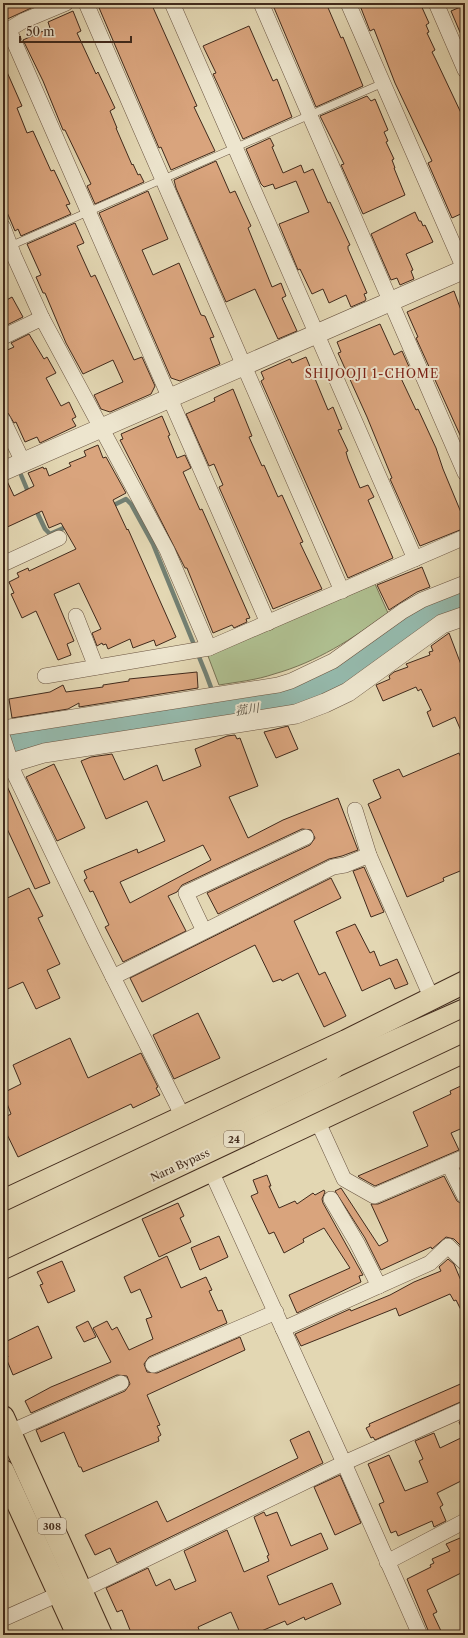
<svg xmlns="http://www.w3.org/2000/svg" width="468" height="1638" viewBox="0 0 468 1638" font-family="'Libre Caslon Text','Noto Serif JP',serif">
  <style>
    .green { fill: #afbf90; stroke: #787456 }
    .lines { fill: none; stroke-linecap: round; stroke-linejoin: round }
    .stream { stroke: #738073; stroke-width: 4.5 }
    .river { stroke: #95baad; stroke-width: 27 }
    .building { fill: #d9a47d; stroke: #412a1c; fill-rule: evenodd }
    .service-casing { stroke: #6a5542; stroke-width: 8 }
    .minor-casing { stroke: #6a5542; stroke-width: 16 }
    .tertiary-casing { stroke: #6a5542; stroke-width: 20 }
    .trunk-casing { stroke: #412a1c; stroke-width: 24 }
    .service { stroke: #ede5ce; stroke-width: 7 }
    .minor { stroke: #ede5ce; stroke-width: 15 }
    .tertiary { stroke: #ede5ce; stroke-width: 19 }
    .trunk { stroke: #e3d7b3; stroke-width: 22 }
    .trunk-bridge-casing { stroke: #412a1c; stroke-width: 24; stroke-linecap: butt }
    .trunk-bridge { stroke: #e3d7b3; stroke-width: 22 }
    .labels { text-anchor: middle; dominant-baseline: central; stroke-width: 4; stroke-linejoin: round; paint-order: stroke }
    .shield { fill: #ede5ce; stroke: #756251; stroke-width: 1 }
    .shield-label { font-size: 10px; font-weight: bold; fill: #412a1c }
    .street-label { font-size: 11px; fill: #412a1c; stroke: #ede5ce }
    .neighbourhood-label { font-size: 12px; letter-spacing: 1px; fill: #7a1f14; stroke: #ede5ce }
    .water-label { font-size: 12px; font-style: italic; fill: #564e40; stroke: #ede5ce }
  </style>
  <rect width="100%" height="100%" fill="#e3d7b3"/>
  <filter id="stains"><feTurbulence type="fractalNoise" baseFrequency=".005" numOctaves="4"/><feColorMatrix values="0 0 0 0 .2 0 0 0 0 .09 0 0 0 0 .02 0 0 0 .5 -.17"/></filter>
  <radialGradient id="worn" r=".72"><stop offset=".6" stop-color="#630" stop-opacity="0"/><stop offset="1" stop-color="#630" stop-opacity=".3"/></radialGradient>
  <path class="green" d="M 375,584 L 388,613 C 352,639 317,662 274,674 C 257,680 237,682 219,685 L 208,656 Z"/>
  <g class="lines">
    <g class="stream">
      <polyline points="21,475 29,494"/>
      <polyline points="110,507 126,499 131,504 153,544 206,674 219,709"/>
      <polyline points="35,508 45,529 50,534 68,526"/>
    </g>
    <polyline class="river" points="3,743 69,729 155,720 198,709 219,709 232,712 291,702 321,690 346,677 419,620 465,600"/>
  </g>
  <g class="building">
    <polygon points="3,3 42,3 3,21"/>
    <polygon points="97,3 151,3 197,106 194,107 215,151 171,170 161,147 159,148"/>
    <polygon points="272,3 326,3 341,38 343,37 363,86 316,107"/>
    <polygon points="359,3 420,3 429,23 426,25 429,32 427,33 435,50 432,52 436,60 462,115 465,114 465,212 452,218 428,163 432,161 395,83 374,29 370,31"/>
    <polygon points="465,5 465,44 451,11"/>
    <polygon points="73,11 81,31 77,33 96,74 98,72 115,108 110,111 117,128 116,128 132,165 133,164 138,175 140,174 144,182 95,204 87,186 91,184 65,130 63,130 43,81 23,40 50,28 48,22"/>
    <polygon points="249,26 273,81 277,79 292,117 243,139 213,74 216,73 203,46"/>
    <polygon points="3,63 22,106 17,108 27,133 33,131 51,171 54,170 70,204 66,205 71,214 21,236 18,229 15,231 3,203"/>
    <polygon points="367,96 371,101 375,99 388,130 384,132 388,141 386,142 394,159 392,160 395,168 394,168 405,195 363,214 341,165 344,164 320,116"/>
    <polygon points="270,138 274,146 272,147 283,173 301,165 304,173 313,169 328,203 330,202 350,245 348,246 348,249 367,293 364,294 366,299 365,301 351,307 346,295 329,303 323,289 312,294 300,269 298,270 279,224 309,212 296,181 275,189 273,184 264,187 261,184 246,149"/>
    <polygon points="216,161 230,193 235,191 251,226 248,228 272,287 281,283 286,296 282,298 297,331 278,339 255,289 226,302 176,188 174,180"/>
    <polygon points="148,191 168,239 142,250 153,275 179,263 201,315 205,316 214,337 210,338 220,364 180,381 171,378 99,213"/>
    <polygon points="415,212 419,221 421,221 423,226 425,225 433,242 406,254 413,270 411,271 414,279 400,285 397,278 391,280 371,234"/>
    <polygon points="75,223 84,243 77,246 91,277 95,275 134,360 142,357 155,386 151,394 110,412 101,409 94,395 123,382 113,360 83,374 66,343 45,293 43,293 36,277 41,275 27,244"/>
    <polygon points="454,291 465,321 465,446 416,338 418,337 407,312"/>
    <polygon points="12,297 23,317 3,327 3,302"/>
    <polygon points="380,324 394,355 402,351 410,369 399,374 416,410 418,409 436,448 443,469 465,522 465,528 420,546 390,479 392,478 367,417 338,353 341,352 337,342"/>
    <polygon points="29,334 44,359 47,357 56,373 46,378 61,406 69,402 76,417 72,419 76,426 40,443 37,437 25,442 16,422 14,423 8,413 3,411 3,352 14,347 11,343"/>
    <polygon points="306,357 328,410 333,407 342,429 338,430 348,451 346,452 348,459 360,488 368,485 374,497 368,500 393,558 348,578 261,381 264,379 261,372 290,359 292,363"/>
    <polygon points="233,389 252,436 249,437 262,466 264,465 278,497 282,495 303,542 300,543 322,589 273,609 219,487 223,485 214,464 209,466 186,414 215,401 214,398"/>
    <polygon points="162,416 170,435 168,436 177,458 185,455 191,468 183,472 200,510 202,509 250,618 246,619 247,622 234,628 232,625 213,633 187,568 185,568 120,440 123,439 121,434"/>
    <polygon points="98,445 103,458 106,457 126,493 113,500 127,530 128,529 176,637 156,646 154,640 133,648 130,639 108,649 106,644 103,645 102,643 97,646 92,633 101,629 79,583 54,594 74,641 67,644 71,655 58,660 36,611 22,618 11,594 14,593 9,582 19,577 17,573 28,568 29,571 76,549 61,523 49,528 42,511 3,529 3,482 7,481 14,496 34,486 28,473 43,467 44,469 46,468 49,476 71,466 69,463 86,456 84,451"/>
    <polygon points="422,567 430,587 417,592 389,610 377,585"/>
    <polygon points="449,633 465,675 465,740 455,717 433,727 427,712 431,710 421,689 418,691 416,687 383,701 376,685 390,679 389,676 394,672 408,667 406,664 430,655 429,652 433,651 431,646"/>
    <polygon points="197,672 198,688 79,707 79,703 68,709 12,718 9,699 50,692 63,685 66,692 103,687 103,685 129,681 129,679"/>
    <polygon points="288,726 298,749 276,758 264,732"/>
    <path d="M 235,735 L 237,739 L 240,738 L 258,786 L 229,797 L 248,838 L 283,820 L 338,798 L 358,850 L 342,856 L 329,859 L 218,914 L 207,893 L 310,845 L 315,838 L 311,830 L 302,829 L 182,885 L 177,892 L 168,896 L 186,931 L 123,962 L 105,927 L 109,925 L 93,891 L 90,892 L 84,880 L 87,878 L 84,871 L 137,849 L 138,853 L 165,841 L 147,801 L 106,819 L 81,761 L 91,757 L 112,754 L 124,780 L 157,765 L 163,781 L 201,766 L 195,749 L 227,736 ZM 203,845 L 211,860 L 130,903 L 120,882 Z"/>
    <polygon points="459,753 465,768 465,869 443,878 444,881 407,897 368,804 381,798 373,780 399,769 403,777"/>
    <polygon points="54,764 85,828 57,841 26,777"/>
    <polygon points="3,777 50,883 35,889 3,820"/>
    <polygon points="364,867 384,912 371,917 353,871"/>
    <polygon points="331,878 341,898 294,921 319,975 325,972 346,1016 324,1027 298,973 282,981 281,979 273,982 255,945 142,1002 130,978"/>
    <polygon points="29,888 43,916 38,918 60,964 47,970 60,998 36,1009 23,982 3,991 3,900"/>
    <polygon points="355,924 370,953 374,951 380,966 397,959 408,984 395,989 390,978 362,991 336,932"/>
    <polygon points="198,1013 220,1058 174,1079 153,1035"/>
    <polygon points="70,1038 88,1078 141,1053 158,1087 156,1088 160,1095 133,1108 131,1104 18,1157 3,1126 3,1118 11,1114 3,1093 21,1084 13,1065"/>
    <polygon points="465,1084 465,1127 451,1133 459,1150 375,1186 359,1177 358,1176 428,1146 413,1112 451,1094 450,1091"/>
    <polygon points="267,1175 271,1186 269,1186 279,1208 295,1201 297,1204 313,1193 315,1195 324,1190 325,1192 322,1199 323,1203 363,1275 359,1276 361,1282 297,1313 289,1295 350,1268 324,1228 303,1239 304,1242 284,1253 274,1232 269,1234 251,1196 258,1193 253,1180"/>
    <polygon points="444,1176 457,1201 465,1206 465,1250 454,1239 446,1237 432,1249 431,1247 381,1270 365,1238 335,1191 341,1188 379,1246 388,1241 371,1204 378,1204"/>
    <polygon points="178,1203 184,1216 180,1218 191,1242 159,1257 142,1219"/>
    <polygon points="219,1236 228,1257 200,1270 191,1248"/>
    <polygon points="167,1256 181,1288 206,1277 212,1290 209,1291 218,1311 222,1310 227,1323 149,1357 144,1364 147,1372 157,1373 240,1337 245,1350 147,1395 160,1425 157,1426 161,1435 158,1437 159,1441 83,1472 81,1467 79,1467 64,1432 41,1442 36,1430 125,1391 130,1384 127,1376 117,1375 31,1413 25,1401 51,1387 111,1362 93,1328 107,1321 112,1330 117,1327 129,1350 153,1339 146,1319 152,1317 140,1289 131,1293 124,1277"/>
    <polygon points="448,1259 454,1264 462,1283 465,1281 465,1318 456,1300 454,1301 450,1294 399,1316 396,1308 301,1346 295,1334 350,1309 351,1311 390,1295 414,1282 441,1271 439,1267"/>
    <polygon points="62,1261 75,1291 48,1303 40,1285 43,1284 37,1272"/>
    <polygon points="88,1321 96,1337 84,1342 76,1327"/>
    <polygon points="38,1326 52,1358 13,1375 6,1358 8,1357 3,1343"/>
    <polygon points="465,1382 465,1400 375,1440 373,1437 371,1438 366,1428 370,1426 369,1424"/>
    <polygon points="465,1419 465,1436 459,1422"/>
    <polygon points="309,1431 323,1463 117,1563 110,1548 95,1555 85,1535 157,1501 167,1522 298,1458 290,1440"/>
    <polygon points="434,1433 440,1448 465,1436 465,1479 437,1493 443,1505 440,1507 446,1521 434,1527 432,1521 398,1536 396,1531 391,1533 379,1504 384,1502 368,1464 389,1455 405,1491 428,1482 419,1461 423,1459 415,1441"/>
    <polygon points="340,1475 361,1523 335,1535 314,1487"/>
    <polygon points="264,1512 266,1516 277,1512 291,1546 321,1533 328,1549 267,1576 279,1605 332,1583 341,1604 305,1620 304,1617 287,1625 285,1621 252,1635 241,1635 231,1612 198,1627 201,1635 132,1635 122,1610 117,1612 106,1588 148,1568 156,1586 170,1579 175,1590 196,1581 184,1551 227,1530 244,1572 269,1561 267,1556 269,1555 254,1517"/>
    <polygon points="460,1538 465,1549 465,1571 427,1590 437,1612 433,1614 441,1631 430,1635 407,1579 431,1567 430,1565 434,1563 432,1559 450,1551 446,1544"/>
  </g>
  <g class="lines">
    <defs>
      <polyline id="service" points="10,246 383,83"/>
      <g id="minor">
        <polyline points="86,3 342,591"/>
        <polyline points="172,3 415,559"/>
        <polyline points="261,3 465,473"/>
        <polyline points="348,3 465,271"/>
        <polyline points="436,3 465,70"/>
        <polyline points="9,30 268,623"/>
        <polyline points="3,33 23,21 66,3"/>
        <polyline points="3,227 14,256 42,318 167,550 209,648"/>
        <polyline points="3,337 42,318"/>
        <polyline points="3,420 23,462"/>
        <polyline points="3,564 59,538"/>
        <polyline points="76,616 96,667"/>
        <polyline points="45,676 209,648 465,537"/>
        <polyline points="3,728 278,685 291,681 333,661 403,611 422,600 465,583"/>
        <polyline points="3,738 15,775 94,939 187,1125"/>
        <polyline points="355,810 369,855 432,999"/>
        <polyline points="204,931 186,893 306,837"/>
        <polyline points="113,977 333,867 345,865 369,855"/>
        <polyline points="317,1120 344,1179 374,1196 465,1157"/>
        <polyline points="207,1162 344,1463 420,1635"/>
        <polyline points="449,1165 465,1197"/>
        <polyline points="331,1199 357,1243 379,1286"/>
        <polyline points="283,1329 430,1263 448,1246 465,1263"/>
        <polyline points="153,1365 276,1312"/>
        <polyline points="10,1432 121,1383"/>
        <polyline points="387,1562 465,1521"/>
        <polyline points="74,1594 344,1463 465,1409"/>
        <polyline points="3,1619 59,1594"/>
      </g>
      <g id="tertiary">
        <polyline points="3,471 465,269"/>
        <polyline points="11,763 44,753 296,714 325,703 348,692 442,624 465,616"/>
      </g>
      <g id="trunk">
        <polyline points="332,1069 465,1010"/>
        <polyline points="3,1201 346,1041 465,982"/>
        <polyline points="3,1268 465,1051"/>
        <polyline points="3,1417 101,1635"/>
        <polyline points="3,1471 78,1635"/>
      </g>
    </defs>
    <use href="#service" class="service-casing"/>
    <use href="#minor" class="minor-casing"/>
    <use href="#tertiary" class="tertiary-casing"/>
    <use href="#trunk" class="trunk-casing"/>
    <use href="#service" class="service"/>
    <use href="#minor" class="minor"/>
    <use href="#tertiary" class="tertiary"/>
    <use href="#trunk" class="trunk"/>
    <defs>
      <g id="trunk-bridge">
        <polyline points="3,1225 332,1069"/>
        <polyline points="3,1248 465,1030"/>
      </g>
    </defs>
    <use href="#trunk-bridge" class="trunk-bridge-casing"/>
    <use href="#trunk-bridge" class="trunk-bridge"/>
  </g>
  <g class="labels">
    <g class="shield">
      <rect x="224" y="1131" width="20" height="16" rx="3"/>
      <rect x="38" y="1518" width="28" height="16" rx="3"/>
    </g>
    <g class="shield-label">
      <text x="234" y="1139">24</text>
      <text x="52" y="1526">308</text>
    </g>
    <g class="street-label">
      <text transform="translate(180 1165) rotate(-25)">Nara Bypass</text>
    </g>
    <g class="neighbourhood-label">
      <text x="372" y="373">SHIJOOJI 1-CHOME</text>
    </g>
    <g class="water-label">
      <text transform="translate(247 709) rotate(-8)">菰川</text>
    </g>
  </g>
  <rect width="468" height="1638" fill="none" stroke="#e3d7b3" stroke-width="16"/>
  <rect x="4" y="4" width="460" height="1630" fill="none" stroke="#412a1c" stroke-width="2"/>
  <rect x="8" y="8" width="452" height="1622" fill="none" stroke="#412a1c"/>
  <path d="M20 36v6h111v-6" fill="none" stroke="#412a1c" stroke-width="2"/>
  <text x="26" y="36" font-size="12" fill="#412a1c" stroke="#ede5ce" stroke-width="3" paint-order="stroke">50 m</text>
  <rect width="100%" height="100%" filter="url(#stains)"/>
  <rect width="100%" height="100%" fill="url(#worn)"/>
</svg>
